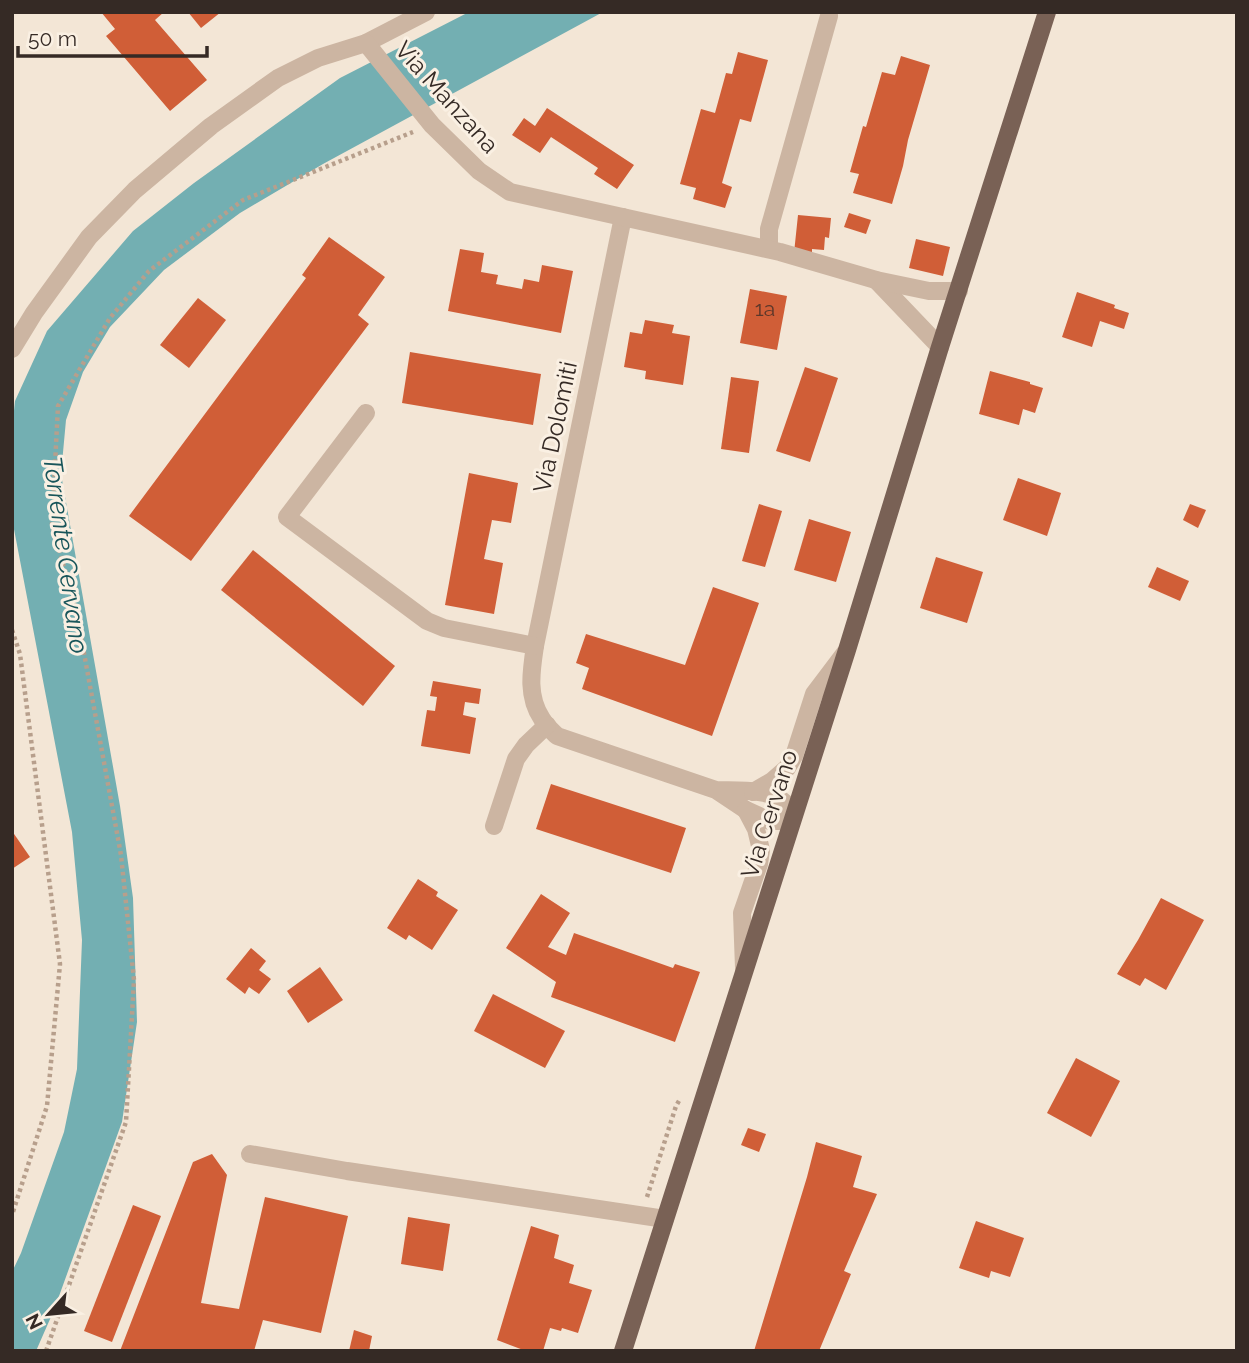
<svg xmlns="http://www.w3.org/2000/svg" width="1249" height="1363" viewBox="0 0 1249 1363" font-family="Raleway,sans-serif">
  <style>
    .water { fill: #73afb2 }
    .building { fill: #d05e37 }
    .lines { fill: none; stroke-linecap: round; stroke-linejoin: round }
    .path { stroke: #b79f8c; stroke-width: 4.5; stroke-dasharray: 3.5 3.5; stroke-linecap: butt }
    .minor { stroke: #ccb5a2; stroke-width: 18 }
    .major { stroke: #796155; stroke-width: 18 }
    .labels { text-anchor: middle; dominant-baseline: central; stroke-width: 6; stroke-linejoin: round; paint-order: stroke }
    .number-label { font-size: 21px; fill: #5c372a }
    .street-label { font-size: 24px; fill: #352a25; stroke: #faf0e3 }
    .water-label { font-size: 26px; font-style: italic; fill: #18555a; stroke: #faf0e3 }
  </style>
  <rect width="100%" height="100%" fill="#f3e6d6"/>
  <polygon class="water" points="469,12 603,12 323,164 240,213 164,270 110,327 83,372 66,420 61,474 120,806 133,898 137,1022 122,1122 54,1310 36,1351 12,1351 12,1272 21,1253 64,1132 77,1069 82,940 72,832 13,524 12,430 15,401 47,331 133,231 194,183 340,78"/>
  <g class="building">
    <polygon points="101,12 164,12 155,20 207,80 170,111 106,36 115,29"/>
    <polygon points="188,12 221,12 201,28"/>
    <polygon points="738,52 768,60 751,122 740,119 722,183 732,187 725,208 693,199 696,188 680,184 701,109 715,113 726,73 732,74"/>
    <polygon points="901,56 930,65 908,140 903,166 892,204 853,193 859,174 850,172 863,126 866,127 882,72 895,75"/>
    <polygon points="547,108 634,165 617,189 594,174 598,168 551,137 540,153 512,135 524,118 535,126"/>
    <polygon points="849,213 871,220 866,234 844,227"/>
    <polygon points="798,215 831,218 829,238 825,237 824,250 812,249 812,255 794,253"/>
    <polygon points="329,237 385,277 358,315 369,324 191,561 129,516 306,278 302,275"/>
    <polygon points="916,239 950,247 943,276 909,268"/>
    <polygon points="460,249 484,253 481,272 498,275 496,284 522,289 524,279 539,282 542,265 573,271 561,333 448,311"/>
    <polygon points="750,289 787,296 777,350 740,343"/>
    <polygon points="1077,292 1115,305 1114,308 1129,313 1124,329 1100,321 1092,347 1062,337"/>
    <polygon points="198,298 226,320 189,368 160,345"/>
    <polygon points="645,320 674,325 672,333 690,336 683,385 645,379 646,371 624,367 630,332 642,334"/>
    <polygon points="410,352 541,374 533,425 402,403"/>
    <polygon points="805,367 838,378 810,462 776,451"/>
    <polygon points="990,371 1030,382 1030,384 1043,388 1035,413 1023,409 1019,425 979,414"/>
    <polygon points="731,377 759,381 749,453 721,449"/>
    <polygon points="469,473 518,483 511,523 492,520 484,559 503,563 494,614 445,605"/>
    <polygon points="1018,478 1061,493 1047,536 1003,520"/>
    <polygon points="759,504 782,511 765,567 742,561"/>
    <polygon points="1190,504 1206,510 1198,528 1183,520"/>
    <polygon points="809,519 851,532 836,582 794,570"/>
    <polygon points="253,550 395,666 363,706 221,590"/>
    <polygon points="936,557 983,572 967,623 920,608"/>
    <polygon points="1157,567 1189,581 1180,601 1148,587"/>
    <polygon points="713,587 759,603 712,736 582,689 589,668 576,663 586,634 685,665"/>
    <polygon points="433,681 481,689 479,704 465,702 463,715 476,718 470,754 421,746 427,710 435,711 437,697 430,696"/>
    <polygon points="551,784 686,828 671,873 536,829"/>
    <polygon points="12,831 30,857 12,869"/>
    <polygon points="418,879 438,892 436,896 458,910 432,950 409,935 406,940 387,928"/>
    <polygon points="541,894 570,913 548,947 566,955 574,933 673,968 675,964 700,972 675,1042 551,997 556,982 506,948"/>
    <polygon points="1161,898 1204,920 1166,990 1145,978 1140,986 1117,974 1138,940"/>
    <polygon points="251,948 266,961 259,970 271,979 259,994 249,987 245,994 226,979"/>
    <polygon points="320,967 343,1000 308,1023 287,991"/>
    <polygon points="493,994 565,1031 545,1068 474,1031"/>
    <polygon points="1076,1058 1120,1081 1091,1137 1047,1113"/>
    <polygon points="748,1128 766,1134 759,1152 741,1145"/>
    <polygon points="816,1142 862,1156 853,1187 877,1194 844,1271 851,1274 819,1351 754,1351 807,1177"/>
    <polygon points="212,1154 227,1175 201,1303 239,1309 265,1197 348,1216 321,1333 263,1320 254,1351 209,1351 208,1349 200,1351 120,1351 193,1162"/>
    <polygon points="133,1205 161,1216 112,1342 84,1331"/>
    <polygon points="408,1217 450,1224 443,1271 401,1264"/>
    <polygon points="976,1221 1024,1238 1010,1277 991,1271 989,1278 959,1268"/>
    <polygon points="531,1226 559,1235 554,1258 574,1265 569,1283 592,1290 578,1333 562,1328 561,1331 550,1328 543,1351 526,1351 497,1340"/>
    <polygon points="354,1330 372,1336 369,1351 349,1351"/>
  </g>
  <g class="lines">
    <g class="path">
      <polyline points="12,630 20,654 60,964 47,1106 12,1215"/>
      <polyline points="647,1197 676,1106 680,1099"/>
      <polyline points="46,1351 126,1122 134,980 121,855 77,615 52,524 58,406 110,318 149,271 243,200 413,132"/>
    </g>
    <g class="minor">
      <polyline points="366,43 426,12"/>
      <path d="M 623,217 L 535,646 C 531,672 527,697 542,719 C 546,726 552,731 557,736 L 716,790 L 746,810 L 770,821 L 779,821 L 793,817 C 790,812 788,806 784,802 C 770,788 734,791 716,790"/>
      <polyline points="769,249 769,229 829,16"/>
      <polyline points="876,280 940,347"/>
      <polyline points="12,349 34,313 89,237 135,190 211,126 278,78 318,58 366,43 432,125 479,171 510,192 780,252 876,280 929,291 959,291"/>
      <polyline points="366,413 287,517 427,621 444,628 535,646"/>
      <polyline points="753,792 772,781 787,768 794,756 814,694 845,653"/>
      <polyline points="494,826 516,759 526,745 547,725"/>
      <polyline points="744,968 742,913 759,864 761,850 756,829 746,810"/>
      <polyline points="250,1154 347,1171 665,1219"/>
    </g>
    <polyline class="major" points="623,1351 847,650 940,347 1047,12"/>
  </g>
  <g class="labels">
    <g class="number-label">
      <text x="765" y="308">1a</text>
    </g>
    <g class="street-label">
      <text transform="translate(447 97) rotate(48)">Via Manzana</text>
      <text transform="translate(555 427) rotate(-78)">Via Dolomiti</text>
      <text transform="translate(769 814) rotate(-72)">Via Cervano</text>
    </g>
    <g class="water-label">
      <text transform="translate(66 555) rotate(82)">Torrente Cervano</text>
    </g>
  </g>
  <rect width="1249" height="1363" fill="none" stroke="#352a25" stroke-width="28"/>
  <g transform="translate(49 1314) rotate(243)" stroke="#faf0e3" stroke-width="5" paint-order="stroke">
  <path d="M0-5L12 26L0 18L-12 26Z" fill="#352a25"/>
  <text y="-10" font-size="19" font-weight="bold" text-anchor="middle" fill="#352a25">N</text>
  </g>
  <path d="M18 46v10h189v-10" fill="none" stroke="#352a25" stroke-width="3.5"/>
  <text x="28" y="46" font-size="21" fill="#352a25" stroke="#faf0e3" stroke-width="5" paint-order="stroke">50 m</text>
</svg>
